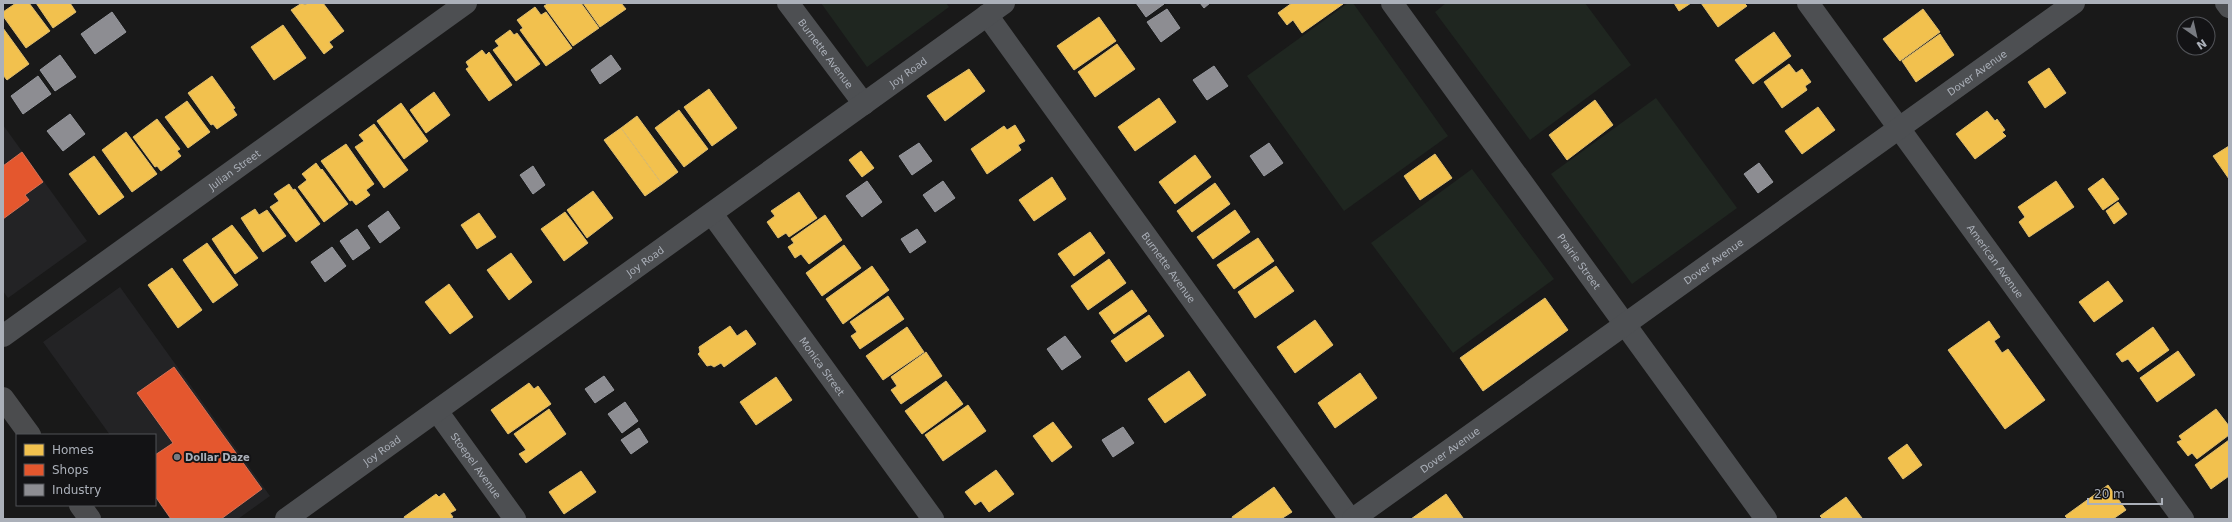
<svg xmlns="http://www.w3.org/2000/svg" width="2232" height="522" viewBox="0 0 2232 522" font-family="'DejaVu Sans',sans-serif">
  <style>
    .built { fill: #232325 }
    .green { fill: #1f2620 }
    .homes { fill: #f2c14e; stroke: #ddbc6e }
    .shops { fill: #e4572e; stroke: #d37258 }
    .industry { fill: #8d8d92; stroke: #96989e }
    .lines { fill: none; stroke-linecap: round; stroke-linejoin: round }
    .minor { stroke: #4d4f52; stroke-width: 22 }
    .tertiary { stroke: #4d4f52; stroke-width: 22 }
    .primary { stroke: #4b4c4e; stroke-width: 22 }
    .poi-dot { fill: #787b81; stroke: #131315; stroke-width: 1.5 }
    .labels { text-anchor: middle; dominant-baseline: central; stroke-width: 4; stroke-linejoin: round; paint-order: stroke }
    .street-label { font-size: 10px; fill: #abb0b9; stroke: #131315 }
    .poi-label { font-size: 10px; font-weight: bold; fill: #abb0b9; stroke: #131315; text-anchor: start }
  </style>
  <rect width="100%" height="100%" fill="#191919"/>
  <g class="built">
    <polygon points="3,125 87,241 8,298 3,291"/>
    <polygon points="120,287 270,496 238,519 170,519 155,498 155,435 110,435 43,342"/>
  </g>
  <g class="green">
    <polygon points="821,3 946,3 949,7 867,67"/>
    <polygon points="1348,3 1353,3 1448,136 1344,211 1247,76"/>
    <polygon points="1446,3 1585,3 1631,65 1530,140 1435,12"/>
    <polygon points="1656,98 1737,208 1632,284 1551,174"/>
    <polygon points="1472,169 1554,279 1453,353 1371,243"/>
  </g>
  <g class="homes">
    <polygon points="16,3 29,3 50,31 26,48 3,16 3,12"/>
    <polygon points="36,3 70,3 76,12 53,28"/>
    <polygon points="302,3 305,5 308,3 323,3 344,31 329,42 333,47 324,54 291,10"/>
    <polygon points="549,3 581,3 599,28 573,46 544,6"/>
    <polygon points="583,3 621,3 626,9 600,27"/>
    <polygon points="1292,3 1342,3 1343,4 1302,33 1293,20 1287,25 1278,13"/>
    <polygon points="1674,3 1691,3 1679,11"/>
    <polygon points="1701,3 1744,3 1747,6 1718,27"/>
    <polygon points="535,7 541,15 546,12 572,48 546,66 520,30 523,28 517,20"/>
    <polygon points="1923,9 1940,32 1900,61 1883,39"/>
    <polygon points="1099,17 1116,41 1074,70 1057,46"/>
    <polygon points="283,25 306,58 274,80 251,47"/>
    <polygon points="3,28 29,64 7,80 3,75"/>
    <polygon points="510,30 514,35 517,33 540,64 516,81 493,50 499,46 495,41"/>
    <polygon points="1774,32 1791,56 1753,84 1735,60"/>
    <polygon points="1940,34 1954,55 1916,82 1902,61"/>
    <polygon points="1117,44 1135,69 1095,97 1078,72"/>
    <polygon points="482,50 486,55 489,52 512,85 489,101 466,69 469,67 466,62"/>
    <polygon points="1789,64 1796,73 1802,69 1811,82 1805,86 1807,90 1782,108 1764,82"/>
    <polygon points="2049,68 2066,93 2045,108 2028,82"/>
    <polygon points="969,69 985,91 945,121 927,96"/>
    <polygon points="212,76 235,108 233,109 237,115 217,129 213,124 211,125 188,93"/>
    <polygon points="709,89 737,128 712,146 684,107"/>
    <polygon points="434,92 450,115 426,133 410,110"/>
    <polygon points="1159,98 1176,122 1135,151 1118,127"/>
    <polygon points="1595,100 1613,125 1567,160 1549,135"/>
    <polygon points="187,101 210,132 188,148 165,117"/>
    <polygon points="401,103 428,141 404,159 377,121"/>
    <polygon points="1818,107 1835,130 1802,154 1785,131"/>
    <polygon points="679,110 708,149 684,167 655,128"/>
    <polygon points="1987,111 1995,121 1997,119 2005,130 2002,132 2006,136 1975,159 1956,134"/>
    <polygon points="637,116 678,172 662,184 621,128"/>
    <polygon points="157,119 180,149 177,151 181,156 161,171 157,166 155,167 133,137"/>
    <polygon points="374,124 408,170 384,188 355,147 364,141 359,135"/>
    <polygon points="1015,125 1025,141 1018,145 1021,150 987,174 971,149 1004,126 1007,130"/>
    <polygon points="621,128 662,184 645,196 604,140"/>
    <polygon points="126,132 157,174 132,192 102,150"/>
    <polygon points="346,144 374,184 366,190 370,195 356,205 352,200 350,201 321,161"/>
    <polygon points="2229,146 2229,179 2213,156"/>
    <polygon points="861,151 874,168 862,177 849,160"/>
    <polygon points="1435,154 1452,178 1420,200 1404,176"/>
    <polygon points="1195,155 1211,177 1175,204 1159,182"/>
    <polygon points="94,156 124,197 99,215 69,174"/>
    <polygon points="316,163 321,170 322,169 348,204 324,222 298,187 307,180 302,174"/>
    <polygon points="1052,177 1066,199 1034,221 1019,200"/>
    <polygon points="2103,178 2119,199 2103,210 2088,189"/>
    <polygon points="2056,181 2074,207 2029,237 2019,222 2025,217 2018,207"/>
    <polygon points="1215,183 1230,204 1192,232 1177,211"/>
    <polygon points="289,184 293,190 295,189 320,224 296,242 270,207 279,201 274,194"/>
    <polygon points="593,191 613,218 587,238 567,210"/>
    <polygon points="799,192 817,218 789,237 786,233 778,238 767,222 775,216 771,211"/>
    <polygon points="2118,202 2127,214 2114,224 2106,211"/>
    <polygon points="255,209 259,215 267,210 286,236 263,252 241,218"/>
    <polygon points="1235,210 1250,232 1213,259 1197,237"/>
    <polygon points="565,212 588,243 564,261 541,229"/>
    <polygon points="479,213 496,237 477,249 461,225"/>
    <polygon points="825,215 842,240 809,264 801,254 795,258 788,247 794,243 791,239"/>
    <polygon points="232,225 258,258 235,274 212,239"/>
    <polygon points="1090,232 1105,253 1074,276 1058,254"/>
    <polygon points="1258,238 1274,261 1234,289 1217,265"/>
    <polygon points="207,243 238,285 213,303 183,260"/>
    <polygon points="844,245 861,268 822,296 806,273"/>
    <polygon points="511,253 532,282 509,300 487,270"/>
    <polygon points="1109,259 1126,283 1088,310 1071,286"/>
    <polygon points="872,266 889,290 843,324 826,299"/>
    <polygon points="1276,266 1294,291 1255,318 1238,292"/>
    <polygon points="172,268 202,310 178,328 148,285"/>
    <polygon points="2108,281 2123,301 2094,322 2079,302"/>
    <polygon points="449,284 473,317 450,334 425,302"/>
    <polygon points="1132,290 1147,311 1114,334 1099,313"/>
    <polygon points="888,296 904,319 860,349 851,336 857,332 850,322"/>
    <polygon points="1545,298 1568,330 1483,391 1460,358"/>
    <polygon points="1149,315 1164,336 1126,362 1111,341"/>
    <polygon points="1315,320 1333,345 1295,373 1277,347"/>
    <polygon points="1989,321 2000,337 1994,341 2002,353 2008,349 2045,400 2005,429 1948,350"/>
    <polygon points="730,326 737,336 746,330 756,344 724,367 721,363 714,367 711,365 707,366 698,354 700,352 699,347"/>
    <polygon points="907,327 924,352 883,380 866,356"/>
    <polygon points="2153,327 2169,350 2138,372 2128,359 2122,362 2116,354"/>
    <polygon points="2178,351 2195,375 2157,402 2140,378"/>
    <polygon points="926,352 942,376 901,404 891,390 897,386 891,377"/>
    <polygon points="1189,371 1206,395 1165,423 1148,399"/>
    <polygon points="1360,373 1377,398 1335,428 1318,403"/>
    <polygon points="776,377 792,400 756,425 740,402"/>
    <polygon points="946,381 963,404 922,434 905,411"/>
    <polygon points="529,383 534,389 538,386 551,404 508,434 491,410"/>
    <polygon points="968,405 986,431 943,461 925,435"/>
    <polygon points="549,409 566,434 526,463 519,454 526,450 514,434"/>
    <polygon points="2216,409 2229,426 2229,435 2197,459 2192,453 2188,456 2177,442 2182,440 2179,436"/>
    <polygon points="1053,422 1072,447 1052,462 1033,436"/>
    <polygon points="2229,440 2229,476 2211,489 2195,465"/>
    <polygon points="1907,444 1922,465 1903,479 1888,458"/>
    <polygon points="996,470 1014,494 989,512 981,501 975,505 965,492"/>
    <polygon points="581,471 596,492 564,514 549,492"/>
    <polygon points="2108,485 2126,510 2113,519 2068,519 2065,516"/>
    <polygon points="1274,487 1292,512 1281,519 1233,519 1232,517"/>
    <polygon points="444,493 456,510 450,513 453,517 450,519 405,519 404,517 436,494 439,497"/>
    <polygon points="1446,494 1463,518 1411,519"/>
    <polygon points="1846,497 1862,518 1823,519 1820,516"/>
  </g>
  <g class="shops">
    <polygon points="22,152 43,182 25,195 29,200 3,219 3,166"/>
    <polygon points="174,367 262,489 221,519 171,519 155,496 155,455 173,443 137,393"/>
  </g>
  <g class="industry">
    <polygon points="1136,3 1164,3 1164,4 1146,17"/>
    <polygon points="1200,3 1210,3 1204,8"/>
    <polygon points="1167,9 1180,28 1161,42 1147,22"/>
    <polygon points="112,12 126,32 95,54 81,34"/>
    <polygon points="60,55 76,77 55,91 40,70"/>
    <polygon points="611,55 621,69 600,84 591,70"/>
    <polygon points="1214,66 1228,86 1207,100 1193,80"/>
    <polygon points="38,76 51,94 23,114 11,96"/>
    <polygon points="70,114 85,134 63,151 47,131"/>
    <polygon points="919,143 932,161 912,175 899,156"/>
    <polygon points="1269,143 1283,163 1264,176 1250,156"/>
    <polygon points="1759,163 1773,182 1758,193 1744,174"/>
    <polygon points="533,166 545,185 533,194 520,175"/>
    <polygon points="867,181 882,202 862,217 846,196"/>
    <polygon points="943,181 955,198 935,212 923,195"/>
    <polygon points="388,211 400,228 380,243 368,226"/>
    <polygon points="357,229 370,248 353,260 340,241"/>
    <polygon points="917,229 926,242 910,253 901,239"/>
    <polygon points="332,247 346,266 325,282 311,262"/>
    <polygon points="1065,336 1081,357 1062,370 1047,349"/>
    <polygon points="604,376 614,390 595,403 585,389"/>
    <polygon points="625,402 638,421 622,433 608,414"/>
    <polygon points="1123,427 1134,443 1113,457 1102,440"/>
    <polygon points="639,428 648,442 631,454 621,440"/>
  </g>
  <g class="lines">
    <g class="minor">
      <path id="s1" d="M 788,3 L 864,104"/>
      <path id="s2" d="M 1392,3 L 1766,519"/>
      <path id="s3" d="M 1808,3 L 2183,519"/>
      <polyline points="2226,3 2229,7"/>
      <path id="s4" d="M 987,15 L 1350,519"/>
      <path id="s5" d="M 712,214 L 933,519"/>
      <path id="s6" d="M 3,336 L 466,3"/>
      <path id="s7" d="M 437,411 L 515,519"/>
      <path id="s8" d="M 1353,519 L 2074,3"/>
    </g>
    <path class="tertiary" id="s9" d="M 286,519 L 1004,3"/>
    <g class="primary">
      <polyline points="3,398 30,435"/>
      <polyline points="80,505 90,519"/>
    </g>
  </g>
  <circle class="poi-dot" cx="177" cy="457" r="4"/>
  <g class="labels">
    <g class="street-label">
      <text stroke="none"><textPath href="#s1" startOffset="63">Burnette Avenue</textPath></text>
      <text stroke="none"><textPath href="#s9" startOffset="766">Joy Road</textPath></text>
      <text stroke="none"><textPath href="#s8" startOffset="767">Dover Avenue</textPath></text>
      <text stroke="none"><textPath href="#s6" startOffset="285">Julian Street</textPath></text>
      <text stroke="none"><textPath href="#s9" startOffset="442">Joy Road</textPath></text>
      <text stroke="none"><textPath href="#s2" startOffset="319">Prairie Street</textPath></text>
      <text stroke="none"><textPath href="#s8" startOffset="443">Dover Avenue</textPath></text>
      <text stroke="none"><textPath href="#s3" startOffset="319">American Avenue</textPath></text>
      <text stroke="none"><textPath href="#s4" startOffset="311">Burnette Avenue</textPath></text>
      <text stroke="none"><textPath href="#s5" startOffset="188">Monica Street</textPath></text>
      <text stroke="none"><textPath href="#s9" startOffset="118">Joy Road</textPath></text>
      <text stroke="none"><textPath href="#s8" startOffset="119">Dover Avenue</textPath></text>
      <text stroke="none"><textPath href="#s7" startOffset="67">Stoepel Avenue</textPath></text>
    </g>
    <g class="poi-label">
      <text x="185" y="457">Dollar Daze</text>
    </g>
  </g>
  <rect width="2232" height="522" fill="none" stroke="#abb0b9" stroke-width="8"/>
  <rect x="16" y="434" width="140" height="72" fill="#131315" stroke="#505257"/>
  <rect x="24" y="444" width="20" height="12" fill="#f2c14e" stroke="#505257"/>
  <text x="52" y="454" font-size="12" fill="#abb0b9">Homes</text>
  <rect x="24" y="464" width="20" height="12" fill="#e4572e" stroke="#505257"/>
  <text x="52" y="474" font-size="12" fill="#abb0b9">Shops</text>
  <rect x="24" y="484" width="20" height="12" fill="#8d8d92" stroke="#505257"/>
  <text x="52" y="494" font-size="12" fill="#abb0b9">Industry</text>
  <g transform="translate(2196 36) rotate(146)"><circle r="19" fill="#131315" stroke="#505257"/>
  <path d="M0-3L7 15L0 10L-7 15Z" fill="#787b81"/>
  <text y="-6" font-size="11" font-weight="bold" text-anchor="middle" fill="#abb0b9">N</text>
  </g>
  <path d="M2088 498v6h74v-6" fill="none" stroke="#abb0b9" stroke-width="2"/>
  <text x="2094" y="498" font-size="12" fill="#abb0b9" stroke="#131315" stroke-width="3" paint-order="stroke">20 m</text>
</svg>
